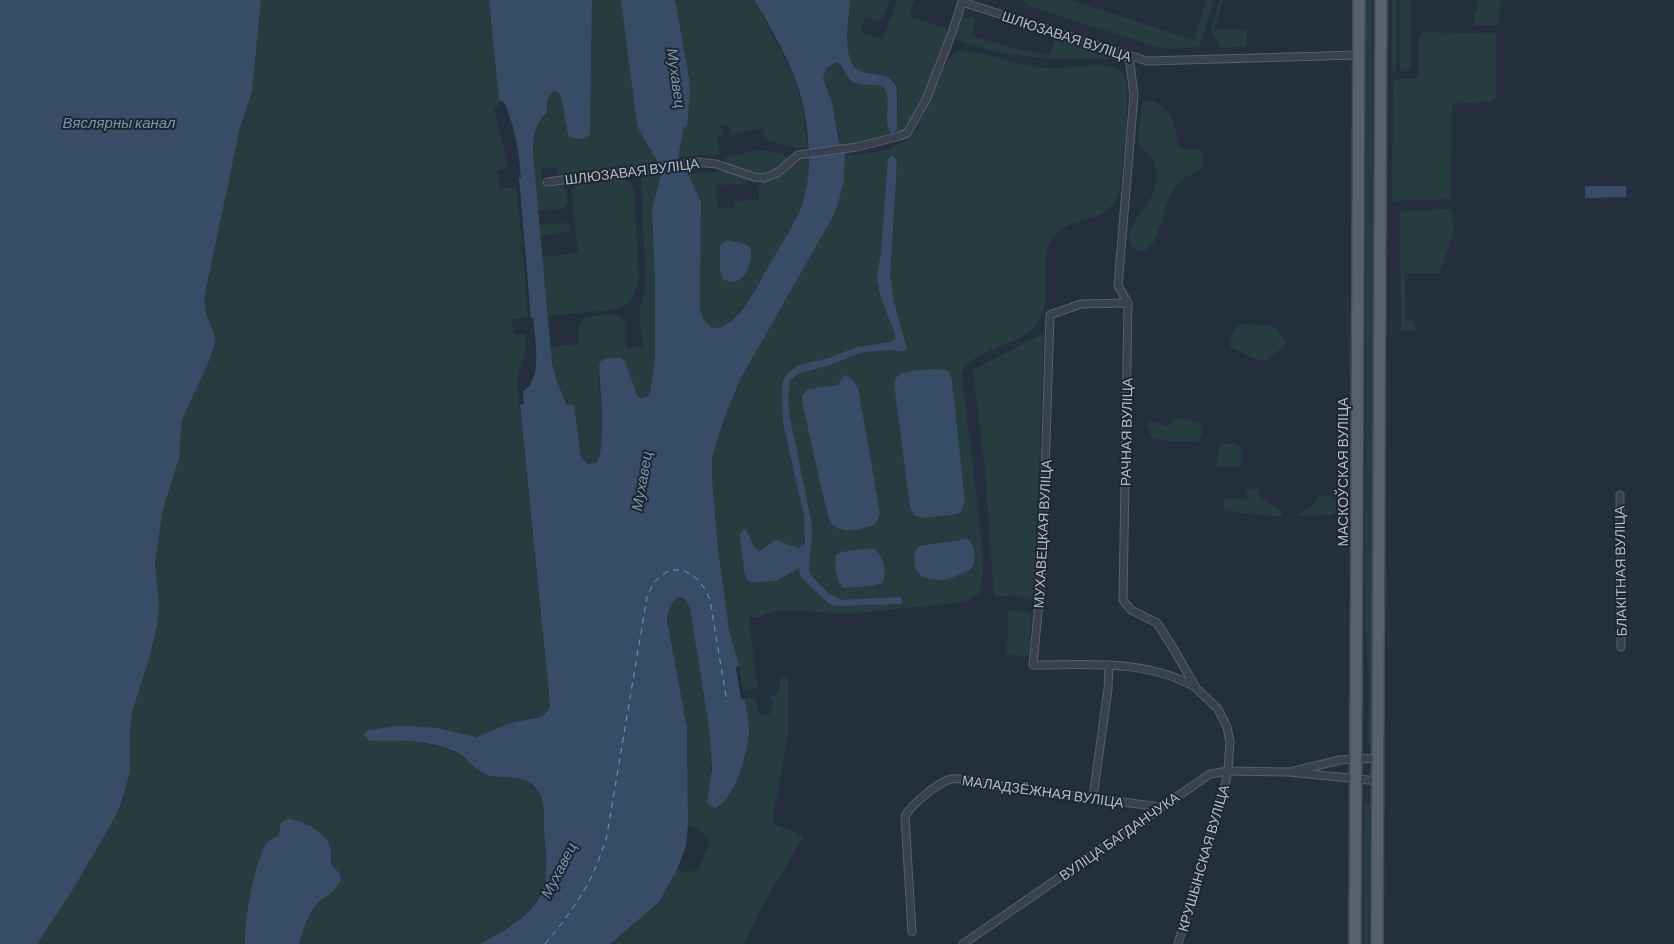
<svg xmlns="http://www.w3.org/2000/svg" width="1674" height="944" viewBox="0 0 1674 944" font-family="Barlow,sans-serif">
  <style>
    .green { fill: #263c3f }
    .water { fill: #394c67 }
    .lines { fill: none; stroke-linecap: round; stroke-linejoin: round }
    .ferry { stroke: #7c92b1; stroke-width: 1; stroke-dasharray: 6 5; stroke-linecap: butt }
    .minor-casing { stroke: #565f6c; stroke-width: 9 }
    .primary-casing { stroke: #414a57; stroke-width: 14 }
    .minor { stroke: #38414e; stroke-width: 7 }
    .primary { stroke: #56606e; stroke-width: 11 }
    .labels { text-anchor: middle; dominant-baseline: central; stroke-width: 4; stroke-linejoin: round; paint-order: stroke }
    .street-label { font-size: 14px; fill: #b4bcc9; stroke: #1d2633 }
    .water-label { font-size: 15px; font-style: italic; fill: #7c92b1; stroke: #1d2633 }
  </style>
  <rect width="100%" height="100%" fill="#242f3e"/>
  <g class="green">
    <path d="M 0,0 L 489,0 L 499,100 L 499,107 L 494,108 L 506,158 L 506,169 L 497,171 L 499,189 L 516,187 L 522,242 L 520,242 L 521,254 L 523,254 L 528,317 L 512,319 L 514,335 L 525,334 L 526,349 L 517,380 L 550,705 L 549,710 L 541,717 L 519,721 L 477,737 L 437,728 L 411,726 L 398,726 L 367,730 L 365,732 L 365,738 L 372,741 L 403,740 L 416,742 L 445,748 L 462,756 L 479,770 L 491,775 L 523,779 L 532,784 L 540,793 L 543,805 L 546,872 L 544,885 L 534,905 L 524,917 L 480,944 L 299,944 C 302,931 307,918 315,907 C 324,895 338,893 341,877 L 333,867 L 331,847 L 325,838 L 307,824 L 294,820 L 281,826 C 279,838 268,839 263,849 C 255,868 243,923 245,944 L 0,944 Z"/>
    <path d="M 592,0 L 621,0 L 637,126 L 658,163 L 564,178 L 558,176 L 555,167 L 541,169 L 542,185 C 556,183 565,179 567,197 C 568,202 568,204 564,208 L 538,211 C 535,180 528,147 541,117 L 547,113 L 548,99 L 550,93 L 557,91 L 562,101 L 568,135 L 572,138 L 590,134 Z"/>
    <polygon points="675,0 755,0 795,79 803,110 808,148 794,148 765,139 763,128 731,134 729,125 721,126 723,136 717,137 720,154 677,157 684,126 687,126 690,93 689,77"/>
    <path d="M 850,0 L 890,0 L 883,19 L 878,21 L 865,17 L 860,32 L 883,39 L 897,0 L 914,0 L 909,16 L 946,28 L 947,35 C 940,54 917,123 901,132 C 887,141 858,142 841,145 L 832,102 L 823,78 L 826,69 L 837,62 L 842,64 L 846,73 L 856,83 L 874,84 L 883,87 L 888,95 L 891,133 L 894,133 L 897,129 C 897,116 900,100 897,87 C 891,65 860,84 850,61 C 844,47 849,16 850,0 Z"/>
    <polygon points="1024,0 1070,0 1194,40 1207,0 1214,0 1199,47 1164,49 1028,6"/>
    <polygon points="1220,0 1223,0 1214,30 1247,30 1247,46 1222,48 1219,45 1211,30"/>
    <polygon points="1366,0 1372,0 1373,317 1371,745 1368,745 1369,682 1365,631"/>
    <rect x="1392" y="0" width="4" height="71"/>
    <polygon points="1400,0 1410,0 1410,67 1407,71 1400,72"/>
    <polygon points="1478,0 1501,0 1498,25 1474,26 1474,12 1478,9"/>
    <path d="M 963,16 L 975,20 L 971,36 L 1014,48 L 1049,55 L 1056,37 L 1115,56 L 1116,58 C 1103,60 1090,59 1077,59 C 1036,59 995,55 956,39 Z"/>
    <polygon points="1424,32 1496,34 1496,98 1493,101 1452,104 1451,199 1392,201 1393,82 1396,79 1415,79 1418,75 1419,36"/>
    <path d="M 957,51 C 987,51 1014,66 1043,68 C 1065,70 1097,62 1116,68 C 1120,70 1122,72 1124,76 C 1132,96 1122,166 1120,190 C 1107,230 1069,211 1052,239 C 1035,268 1060,307 1029,332 C 1010,348 967,350 962,376 L 982,544 L 983,576 L 979,593 L 965,602 L 848,614 L 787,610 L 775,611 L 758,617 L 749,617 L 755,673 L 758,688 L 743,691 L 739,666 L 729,629 L 718,549 L 712,479 L 712,457 L 725,416 L 741,378 L 831,220 C 840,199 845,179 845,156 C 863,153 886,152 902,143 C 919,134 931,98 939,80 C 943,69 947,58 957,51 Z"/>
    <path d="M 1151,100 C 1165,105 1174,117 1176,132 C 1177,138 1176,143 1180,148 L 1199,150 L 1203,154 L 1204,164 C 1198,175 1185,174 1178,184 C 1174,189 1170,194 1168,200 C 1163,212 1155,265 1134,248 C 1131,246 1129,243 1129,239 C 1130,217 1153,205 1156,184 C 1158,173 1156,161 1148,153 C 1145,150 1141,148 1140,144 C 1137,136 1141,115 1142,106 L 1143,102 Z"/>
    <path d="M 758,150 L 771,151 L 787,156 L 789,158 C 767,184 753,174 727,164 L 725,161 L 726,157 Z"/>
    <path d="M 809,159 C 809,175 807,189 802,204 C 793,229 777,252 764,274 C 754,290 745,309 731,321 C 725,326 717,330 710,326 C 702,323 701,315 700,307 L 701,202 L 688,174 L 727,171 L 746,178 L 748,181 L 745,184 L 716,185 L 717,208 L 734,208 L 734,201 L 759,200 L 759,188 L 762,182 C 780,177 791,162 809,159 Z"/>
    <path d="M 655,171 L 657,172 L 662,171 L 652,210 L 655,282 L 655,363 L 649,394 L 642,398 L 638,397 L 625,362 L 617,357 L 604,359 C 602,362 599,365 599,369 C 597,390 609,448 596,463 L 587,464 L 581,457 L 574,404 L 568,405 C 559,386 552,368 550,347 L 579,344 L 579,327 L 584,318 C 592,316 619,312 623,319 C 627,326 625,340 626,348 L 643,346 L 639,312 L 646,286 L 641,180 L 644,174 Z"/>
    <polygon points="617,177 630,182 634,191 639,282 632,299 627,304 618,309 548,316 542,257 578,253 572,193 575,185 581,181"/>
    <polygon points="1452,209 1453,235 1440,273 1405,273 1405,320 1415,321 1415,331 1401,331 1400,213 1403,211"/>
    <polygon points="567,223 570,226 569,232 540,236 539,225"/>
    <path d="M 1239,324 L 1268,325 L 1277,328 L 1286,343 C 1280,351 1272,355 1265,361 L 1253,358 L 1230,347 L 1232,334 Z"/>
    <polygon points="1044,333 1034,601 1013,595 994,597 985,468 973,370"/>
    <polygon points="1176,417 1200,423 1202,433 1198,442 1168,441 1152,438 1147,424 1151,421 1168,426"/>
    <polygon points="1234,443 1241,447 1242,462 1239,467 1216,466 1219,445"/>
    <polygon points="1257,488 1260,497 1280,510 1284,517 1224,511 1223,498 1247,500 1247,490"/>
    <polygon points="1320,495 1330,496 1337,502 1334,515 1294,516 1311,507"/>
    <path d="M 681,598 L 688,603 L 690,608 C 700,666 719,743 707,801 L 718,807 C 736,797 749,750 749,730 C 749,719 746,709 745,699 L 756,697 L 757,709 L 761,715 L 770,714 L 773,703 L 770,696 L 775,695 L 780,687 L 780,677 L 788,677 L 788,736 L 772,823 L 804,836 L 763,905 L 744,944 L 610,944 L 659,902 L 677,870 L 686,873 L 699,869 L 710,839 L 697,829 L 688,825 L 687,728 L 667,620 C 668,610 669,600 681,598 Z"/>
    <polygon points="1008,610 1031,613 1029,656 1007,655"/>
    <polygon points="1364,803 1370,803 1369,944 1364,944"/>
  </g>
  <g class="water">
    <polygon points="0,0 261,0 252,92 240,127 204,299 206,314 214,333 215,342 209,361 182,419 179,458 163,509 155,562 159,607 157,626 150,656 132,712 130,726 130,772 121,803 114,819 72,891 37,944 0,944"/>
    <path d="M 489,0 L 592,0 L 590,134 C 585,141 574,140 568,135 L 562,101 L 558,92 L 554,91 C 546,96 547,104 547,113 C 535,121 533,140 533,153 L 552,363 L 557,381 L 567,405 L 574,404 L 581,457 L 587,464 L 596,463 C 607,451 600,386 599,367 L 600,362 L 606,358 L 621,358 L 625,362 L 638,397 L 642,398 L 648,396 L 650,392 L 655,359 L 655,282 L 652,210 L 662,170 L 637,126 L 621,0 L 675,0 L 689,77 L 690,93 L 687,126 L 684,127 L 678,157 L 685,167 L 701,202 L 700,307 C 703,326 714,335 731,321 C 749,307 759,281 771,262 C 782,243 794,225 802,205 C 815,169 808,113 795,78 C 784,51 769,26 755,0 L 850,0 C 849,18 844,41 850,59 C 857,84 892,64 897,90 L 897,129 L 894,133 L 891,133 C 881,121 894,100 883,87 C 873,82 861,88 852,81 C 844,76 845,66 837,62 L 826,69 L 823,78 L 832,102 L 839,142 L 845,151 L 844,181 L 837,207 L 831,220 L 741,378 L 725,416 L 712,457 L 712,479 L 718,549 L 729,629 L 739,666 L 736,667 L 741,699 L 745,699 C 746,709 749,720 749,730 C 749,749 735,803 714,808 L 709,805 L 707,801 L 712,768 L 709,727 L 690,608 C 681,585 668,605 667,620 L 687,728 L 688,825 L 686,845 L 677,870 L 659,902 L 610,944 L 480,944 C 509,927 545,911 546,872 C 547,858 545,844 544,830 C 544,816 546,799 535,787 C 523,773 501,780 485,774 C 474,769 468,759 458,753 C 431,740 401,740 372,741 L 368,740 L 364,735 L 367,730 L 398,726 L 411,726 L 437,728 L 477,737 L 510,723 L 541,717 L 549,710 L 550,705 L 520,405 L 524,404 L 523,391 C 543,381 535,336 533,318 L 531,318 L 519,178 L 521,178 C 519,151 515,126 504,102 L 499,100 Z"/>
    <polygon points="892,155 897,160 890,275 894,302 907,348 902,352 893,350 863,352 827,366 798,374 790,380 788,399 790,418 811,520 812,535 809,567 810,574 828,593 842,600 900,597 903,601 900,604 835,606 828,603 811,587 800,576 799,568 776,581 754,582 748,581 744,571 740,535 743,529 746,530 754,547 759,551 776,540 798,548 805,544 804,516 783,422 782,386 784,378 788,373 799,365 829,358 857,347 891,342 895,339 895,334 880,295 877,278 881,251 888,159"/>
    <polygon points="1585,186 1626,186 1626,197 1585,198"/>
    <path d="M 728,240 L 746,244 L 751,249 C 753,266 742,290 723,279 L 720,271 L 720,246 L 722,243 Z"/>
    <path d="M 939,369 L 948,371 L 952,380 L 965,502 L 961,511 L 958,514 L 924,518 L 914,515 L 910,507 L 894,383 C 896,368 926,370 939,369 Z"/>
    <path d="M 844,375 L 851,378 L 858,388 L 880,513 L 877,521 L 874,525 C 862,530 839,535 830,522 L 821,487 L 802,401 L 802,396 L 808,389 L 838,385 Z"/>
    <path d="M 967,539 C 976,544 977,562 970,570 C 964,572 958,575 952,578 C 939,582 917,581 915,565 C 914,558 913,552 919,546 Z"/>
    <path d="M 870,548 C 883,550 888,574 882,583 C 877,586 846,589 842,587 C 836,579 834,565 836,555 L 842,552 Z"/>
    <path d="M 289,819 C 304,820 328,834 331,849 C 332,854 330,860 332,865 C 335,871 343,872 340,881 C 336,893 324,896 316,905 C 307,916 303,931 299,944 L 245,944 C 243,924 255,865 264,847 C 267,840 274,839 279,834 L 281,822 Z"/>
  </g>
  <g class="lines">
    <path class="ferry" d="M 545,944 C 575,908 594,881 607,835 L 647,597 C 649,593 651,587 654,583 C 675,556 701,575 710,600 L 727,702"/>
    <defs>
      <g id="minor">
        <polyline points="1129,56 1134,95 1118,286 1128,303 1123,600 1131,610 1157,623 1173,648 1196,688 1218,709 1227,727 1230,742 1228,771 1224,790 1178,944"/>
        <polyline points="547,182 634,171 696,162 716,164 754,177 764,178 777,173 798,155 857,147 900,136 907,133 926,100 952,33 962,2 1147,61 1359,55"/>
        <path d="M 1128,303 L 1081,304 L 1050,315 L 1042,570 L 1033,665 C 1088,665 1146,659 1195,687"/>
        <polyline points="1620,495 1621,647"/>
        <polyline points="1294,771 1340,760 1378,758"/>
        <polyline points="1093,797 1108,689 1109,665"/>
        <path d="M 912,932 L 905,816 C 911,805 939,781 952,779 C 953,778 959,779 960,779 L 1007,787 L 1161,807"/>
        <polyline points="963,944 1210,774 1228,771 1289,772 1378,781"/>
      </g>
      <g id="primary">
        <polyline points="1355,944 1359,0"/>
        <polyline points="1377,944 1381,0"/>
      </g>
    </defs>
    <use href="#minor" class="minor-casing"/>
    <use href="#primary" class="primary-casing"/>
    <use href="#minor" class="minor"/>
    <use href="#primary" class="primary"/>
  </g>
  <g class="labels">
    <g class="street-label">
      <text transform="translate(1067 36) rotate(18)">ШЛЮЗАВАЯ ВУЛІЦА</text>
      <text transform="translate(632 171) rotate(-7)">ШЛЮЗАВАЯ ВУЛІЦА</text>
      <text transform="translate(1126 432) rotate(-89)">РАЧНАЯ ВУЛІЦА</text>
      <text transform="translate(1342 472) rotate(-90)">МАСКОЎСКАЯ ВУЛІЦА</text>
      <text transform="translate(1042 534) rotate(-87)">МУХАВЕЦКАЯ ВУЛІЦА</text>
      <text transform="translate(1620 571) rotate(-91)">БЛАКІТНАЯ ВУЛІЦА</text>
      <text transform="translate(1043 791) rotate(8)">МАЛАДЗЁЖНАЯ ВУЛІЦА</text>
      <text transform="translate(1119 836) rotate(-35)">ВУЛІЦА БАГДАНЧУКА</text>
      <text transform="translate(1203 858) rotate(-74)">КРУШЫНСКАЯ ВУЛІЦА</text>
    </g>
    <g class="water-label">
      <text transform="translate(677 78) rotate(82)">Мухавец</text>
      <text x="119" y="122">Вяслярны канал</text>
      <text transform="translate(641 481) rotate(-80)">Мухавец</text>
      <text transform="translate(558 870) rotate(-63)">Мухавец</text>
    </g>
  </g>
</svg>
